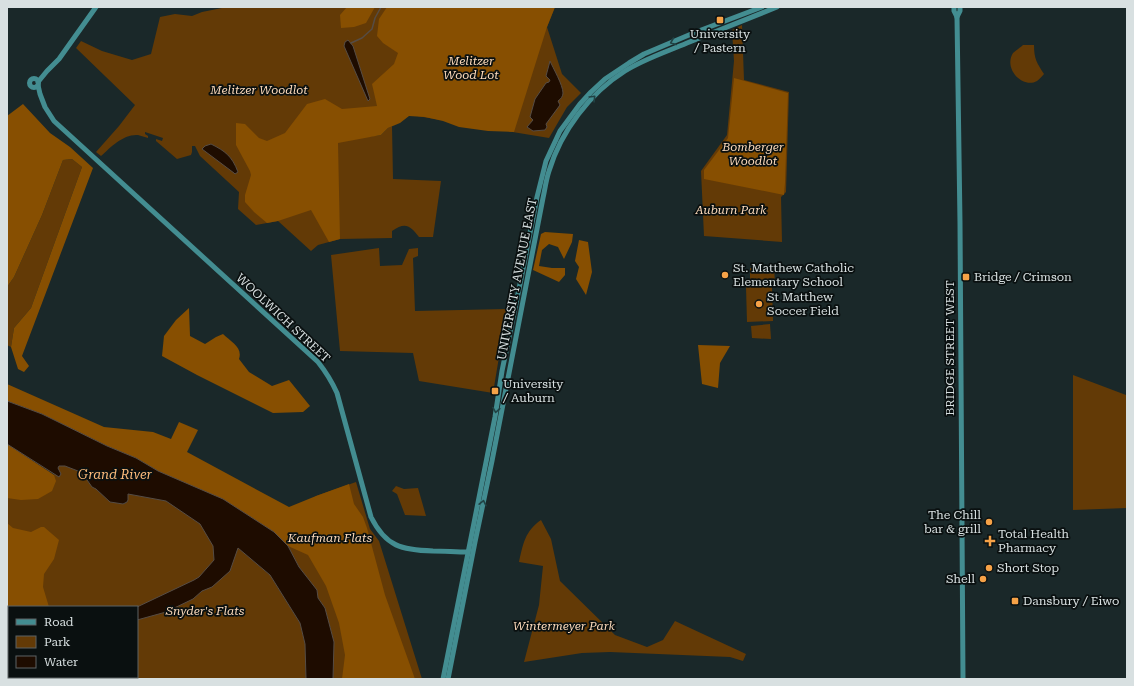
<svg xmlns="http://www.w3.org/2000/svg" width="1134" height="686" viewBox="0 0 1134 686" font-family="'Roboto Serif',serif">
  <style>
    .green { fill: #633a06; fill-rule: evenodd }
    .forest { fill: #874f01 }
    .water { fill: #1e0c00; stroke: #564c44 }
    .lines { fill: none; stroke-linecap: round; stroke-linejoin: round }
    .stream { stroke: #564c44; stroke-width: 1.5 }
    .secondary { stroke: #438d91; stroke-width: 5 }
    .oneway { stroke: #214244 }
    .poi-dot { fill: #f6a247; stroke: #0a1010; stroke-width: 1.5 }
    .labels { text-anchor: middle; dominant-baseline: central; stroke-width: 3.5; stroke-linejoin: round; paint-order: stroke }
    .poi-label { font-size: 12px; fill: #d8e0e1; stroke: #0a1010; text-anchor: start }
    .park-label { font-size: 12px; font-style: italic; fill: #fcdabb; stroke: #0a1010 }
    .street-label { font-size: 12px; fill: #d8e0e1; stroke: #0a1010 }
    .water-label { font-size: 13px; font-style: italic; fill: #fdbc7c; stroke: #0a1010 }
  </style>
  <rect width="100%" height="100%" fill="#1a2829"/>
  <g class="green">
    <path d="M 227,7 L 555,7 L 547,27 L 562,74 L 581,93 L 567,107 L 549,138 L 393,112 L 366,137 L 381,135 L 388,128 L 392,126 L 393,179 L 441,181 L 433,237 L 419,237 C 410,225 405,222 392,231 L 392,238 L 340,239 L 318,245 L 311,251 L 278,221 L 256,225 L 238,209 L 239,192 L 200,156 L 195,146 L 192,146 L 192,152 L 191,155 L 177,159 L 156,141 L 156,139 L 162,141 L 163,138 L 145,132 L 145,134 L 148,136 L 148,138 C 145,137 141,136 138,135 C 123,134 111,147 101,156 L 96,152 L 119,126 L 135,105 L 76,48 L 81,41 L 102,51 L 132,60 L 151,54 L 160,17 L 175,14 L 192,16 L 202,12 Z"/>
    <polygon points="742,25 744,80 789,92 786,192 781,197 782,242 704,236 701,171 727,135 734,61 732,30"/>
    <path d="M 1023,45 L 1034,45 C 1034,59 1037,63 1044,74 C 1042,76 1040,79 1037,81 C 1023,89 1003,69 1013,53 C 1016,50 1020,48 1023,45 Z"/>
    <polygon points="72,159 82,167 31,308 14,328 11,347 7,345 7,287 14,277 42,215 63,160"/>
    <polygon points="379,248 380,266 402,265 409,249 418,248 418,256 413,258 415,311 507,309 493,393 419,381 413,353 340,351 331,255"/>
    <polygon points="750,268 774,268 775,283 750,283"/>
    <polygon points="772,286 773,321 747,322 746,287"/>
    <polygon points="770,324 771,339 752,338 751,326"/>
    <polygon points="1073,375 1126,395 1127,427 1127,508 1073,510"/>
    <path d="M 7,444 L 54,475 L 59,466 L 65,466 L 78,471 L 85,477 L 92,487 L 96,489 L 110,502 L 124,504 L 127,502 L 128,494 L 166,501 L 237,547 L 270,575 L 300,623 L 305,644 L 306,679 L 7,679 ZM 9,607 L 137,607 L 137,677 L 9,677 Z"/>
    <polygon points="356,482 370,529 379,541 422,679 333,679 334,642 325,608 318,598 316,590 299,567 288,546 274,532 316,496"/>
    <polygon points="396,486 404,489 418,488 426,516 405,515 397,494 392,491"/>
    <path d="M 541,520 L 551,539 L 560,581 L 615,635 L 647,647 L 663,640 L 675,621 L 746,654 L 743,661 L 730,657 L 610,652 L 582,653 L 524,662 L 539,605 L 543,566 L 519,562 C 523,544 525,531 541,520 Z"/>
  </g>
  <g class="forest">
    <polygon points="347,7 375,7 366,23 354,27 341,28 340,15"/>
    <polygon points="387,7 555,7 547,27 514,132 488,131 459,127 443,121 425,117 409,116 400,123 388,128 381,135 338,143 340,239 329,242 311,210 278,221 267,223 254,212 245,202 245,195 251,175 250,171 236,145 236,123 245,124 259,138 267,141 285,133 307,104 325,99 342,109 377,106 372,84 394,64 398,53 383,43 377,36 379,19"/>
    <polygon points="734,78 788,93 785,183 784,195 704,179 704,170 728,138"/>
    <polygon points="23,104 50,133 70,147 93,168 22,356 29,366 24,372 18,369 11,347 14,328 31,308 82,167 72,159 63,160 42,215 14,277 7,287 7,116"/>
    <polygon points="545,232 573,234 572,242 564,259 558,247 549,244 542,250 539,266 552,268 565,268 565,275 559,282 533,270 541,234"/>
    <polygon points="579,240 588,242 592,272 586,295 576,279 579,267 575,261"/>
    <path d="M 189,308 L 190,336 L 205,344 L 216,337 L 223,334 C 231,342 243,347 239,359 L 249,372 L 272,386 L 289,380 L 310,406 L 303,412 L 273,413 L 197,375 L 162,356 L 164,336 L 176,320 Z"/>
    <polygon points="698,345 730,346 720,363 718,388 702,384"/>
    <polygon points="7,384 104,427 153,432 171,439 179,422 198,430 187,452 289,507 316,496 349,484 354,504 363,517 367,528 385,595 415,679 342,679 345,655 339,623 326,586 308,555 288,546 274,532 158,471 136,458 107,446 42,414 7,401"/>
    <polygon points="7,444 54,475 56,481 52,491 38,499 21,500 7,498"/>
    <polygon points="7,523 13,528 31,532 41,527 44,527 59,540 54,559 44,574 43,587 49,607 9,607 9,670 7,669"/>
  </g>
  <g class="water">
    <polygon points="348,40 353,46 369,96 370,99 368,101 344,46 345,42"/>
    <path d="M 550,61 C 553,68 563,85 563,93 C 563,96 561,99 558,101 L 560,105 L 546,124 L 547,127 L 545,130 L 533,131 L 527,127 L 533,120 L 530,117 L 535,99 L 546,83 L 549,82 L 550,80 L 546,76 Z"/>
    <path d="M 211,144 C 225,151 232,156 238,172 L 235,174 L 234,173 L 202,149 L 205,146 Z"/>
    <polygon points="7,401 42,414 107,446 136,458 158,471 223,499 274,532 288,546 299,567 317,590 318,598 325,608 334,642 333,679 306,679 305,644 300,623 270,575 238,548 230,571 212,587 202,591 193,599 166,612 137,620 137,607 194,580 199,577 214,560 213,546 200,524 166,501 128,494 128,500 127,502 123,504 110,502 96,489 92,487 85,477 78,471 65,466 59,466 58,468 61,474 59,477 7,444"/>
  </g>
  <g class="lines">
    <polyline class="stream" points="351,43 362,38 372,29 375,18 381,7"/>
    <g class="secondary">
      <polyline points="954,7 954,11 957,17 960,223 963,679"/>
      <polyline points="957,17 960,11 960,7"/>
      <circle cx="34" cy="83" r="4.5"/>
      <polyline points="38,82 47,71 59,59 96,7"/>
      <path d="M 38,85 L 40,94 L 45,107 L 54,121 L 318,362 C 326,372 332,382 337,393 L 371,517 C 386,547 402,550 433,551 C 445,551 456,552 468,552"/>
      <polyline points="443,679 495,417 502,371 520,284 537,197 546,161 560,131 580,104 591,92 605,79 629,63 644,54 696,32 762,7"/>
      <path d="M 448,679 L 475,542 L 492,461 L 543,198 C 545,189 546,180 549,171 C 561,131 590,93 625,71 C 644,59 666,52 687,43 C 717,31 747,19 777,7"/>
    </g>
  </g>
  <defs><path id="oneway-chevron" d="M-2-3.5L2.5 0L-2 3.5" fill="none" stroke-width="1.6" stroke-linecap="round" stroke-linejoin="round"/></defs>
  <g class="oneway">
    <use href="#oneway-chevron" transform="translate(673 42) rotate(157)"/>
    <use href="#oneway-chevron" transform="translate(593 98) rotate(-45)"/>
    <use href="#oneway-chevron" transform="translate(496 410) rotate(99)"/>
    <use href="#oneway-chevron" transform="translate(483 503) rotate(-78)"/>
  </g>
  <g class="poi-dot">
    <rect x="716" y="16" width="8" height="8" rx="2"/>
    <circle cx="725" cy="275" r="4"/>
    <rect x="962" y="273" width="8" height="8" rx="2"/>
    <circle cx="759" cy="304" r="4"/>
    <rect x="491" y="387" width="8" height="8" rx="2"/>
    <circle cx="989" cy="522" r="4"/>
    <path d="M988 535h4v4h4v4h-4v4h-4v-4h-4v-4h4z"/>
    <circle cx="989" cy="568" r="4"/>
    <circle cx="983" cy="579" r="4"/>
    <rect x="1011" y="597" width="8" height="8" rx="2"/>
  </g>
  <g class="labels">
    <g class="poi-label">
      <text x="720" y="34" text-anchor="middle">University<tspan x="720" dy="14">/ Pastern</tspan></text>
      <text x="733" y="268">St. Matthew Catholic<tspan x="733" dy="14">Elementary School</tspan></text>
      <text x="974" y="277">Bridge / Crimson</text>
      <text x="767" y="297">St Matthew<tspan x="767" dy="14">Soccer Field</tspan></text>
      <text x="503" y="384">University<tspan x="503" dy="14">/ Auburn</tspan></text>
      <text x="981" y="515" text-anchor="end">The Chill<tspan x="981" dy="14">bar &amp; grill</tspan></text>
      <text x="998" y="534">Total Health<tspan x="998" dy="14">Pharmacy</tspan></text>
      <text x="997" y="568">Short Stop</text>
      <text x="975" y="579" text-anchor="end">Shell</text>
      <text x="1023" y="601">Dansbury / Eiwo</text>
    </g>
    <g class="park-label">
      <text x="471" y="61">Melitzer<tspan x="471" dy="14">Wood Lot</tspan></text>
      <text x="259" y="90">Melitzer Woodlot</text>
      <text x="753" y="147">Bomberger<tspan x="753" dy="14">Woodlot</tspan></text>
      <text x="731" y="210">Auburn Park</text>
      <text x="330" y="538">Kaufman Flats</text>
      <text x="205" y="611">Snyder's Flats</text>
      <text x="564" y="626">Wintermeyer Park</text>
    </g>
    <g class="street-label">
      <text transform="translate(517 279) rotate(-79)">UNIVERSITY AVENUE EAST</text>
      <text transform="translate(283 318) rotate(43)">WOOLWICH STREET</text>
      <text transform="translate(950 348) rotate(-90)">BRIDGE STREET WEST</text>
    </g>
    <g class="water-label">
      <text x="115" y="474">Grand River</text>
    </g>
  </g>
  <rect width="1134" height="686" fill="none" stroke="#d8e0e1" stroke-width="16"/>
  <rect x="8" y="606" width="130" height="72" fill="#0a1010" stroke="#5c6364"/>
  <rect x="16" y="619" width="20" height="6" fill="#438d91" stroke="#5c6364"/>
  <text x="44" y="626" font-size="12" fill="#d8e0e1">Road</text>
  <rect x="16" y="636" width="20" height="12" fill="#633a06" stroke="#5c6364"/>
  <text x="44" y="646" font-size="12" fill="#d8e0e1">Park</text>
  <rect x="16" y="656" width="20" height="12" fill="#1e0c00" stroke="#5c6364"/>
  <text x="44" y="666" font-size="12" fill="#d8e0e1">Water</text>
</svg>
